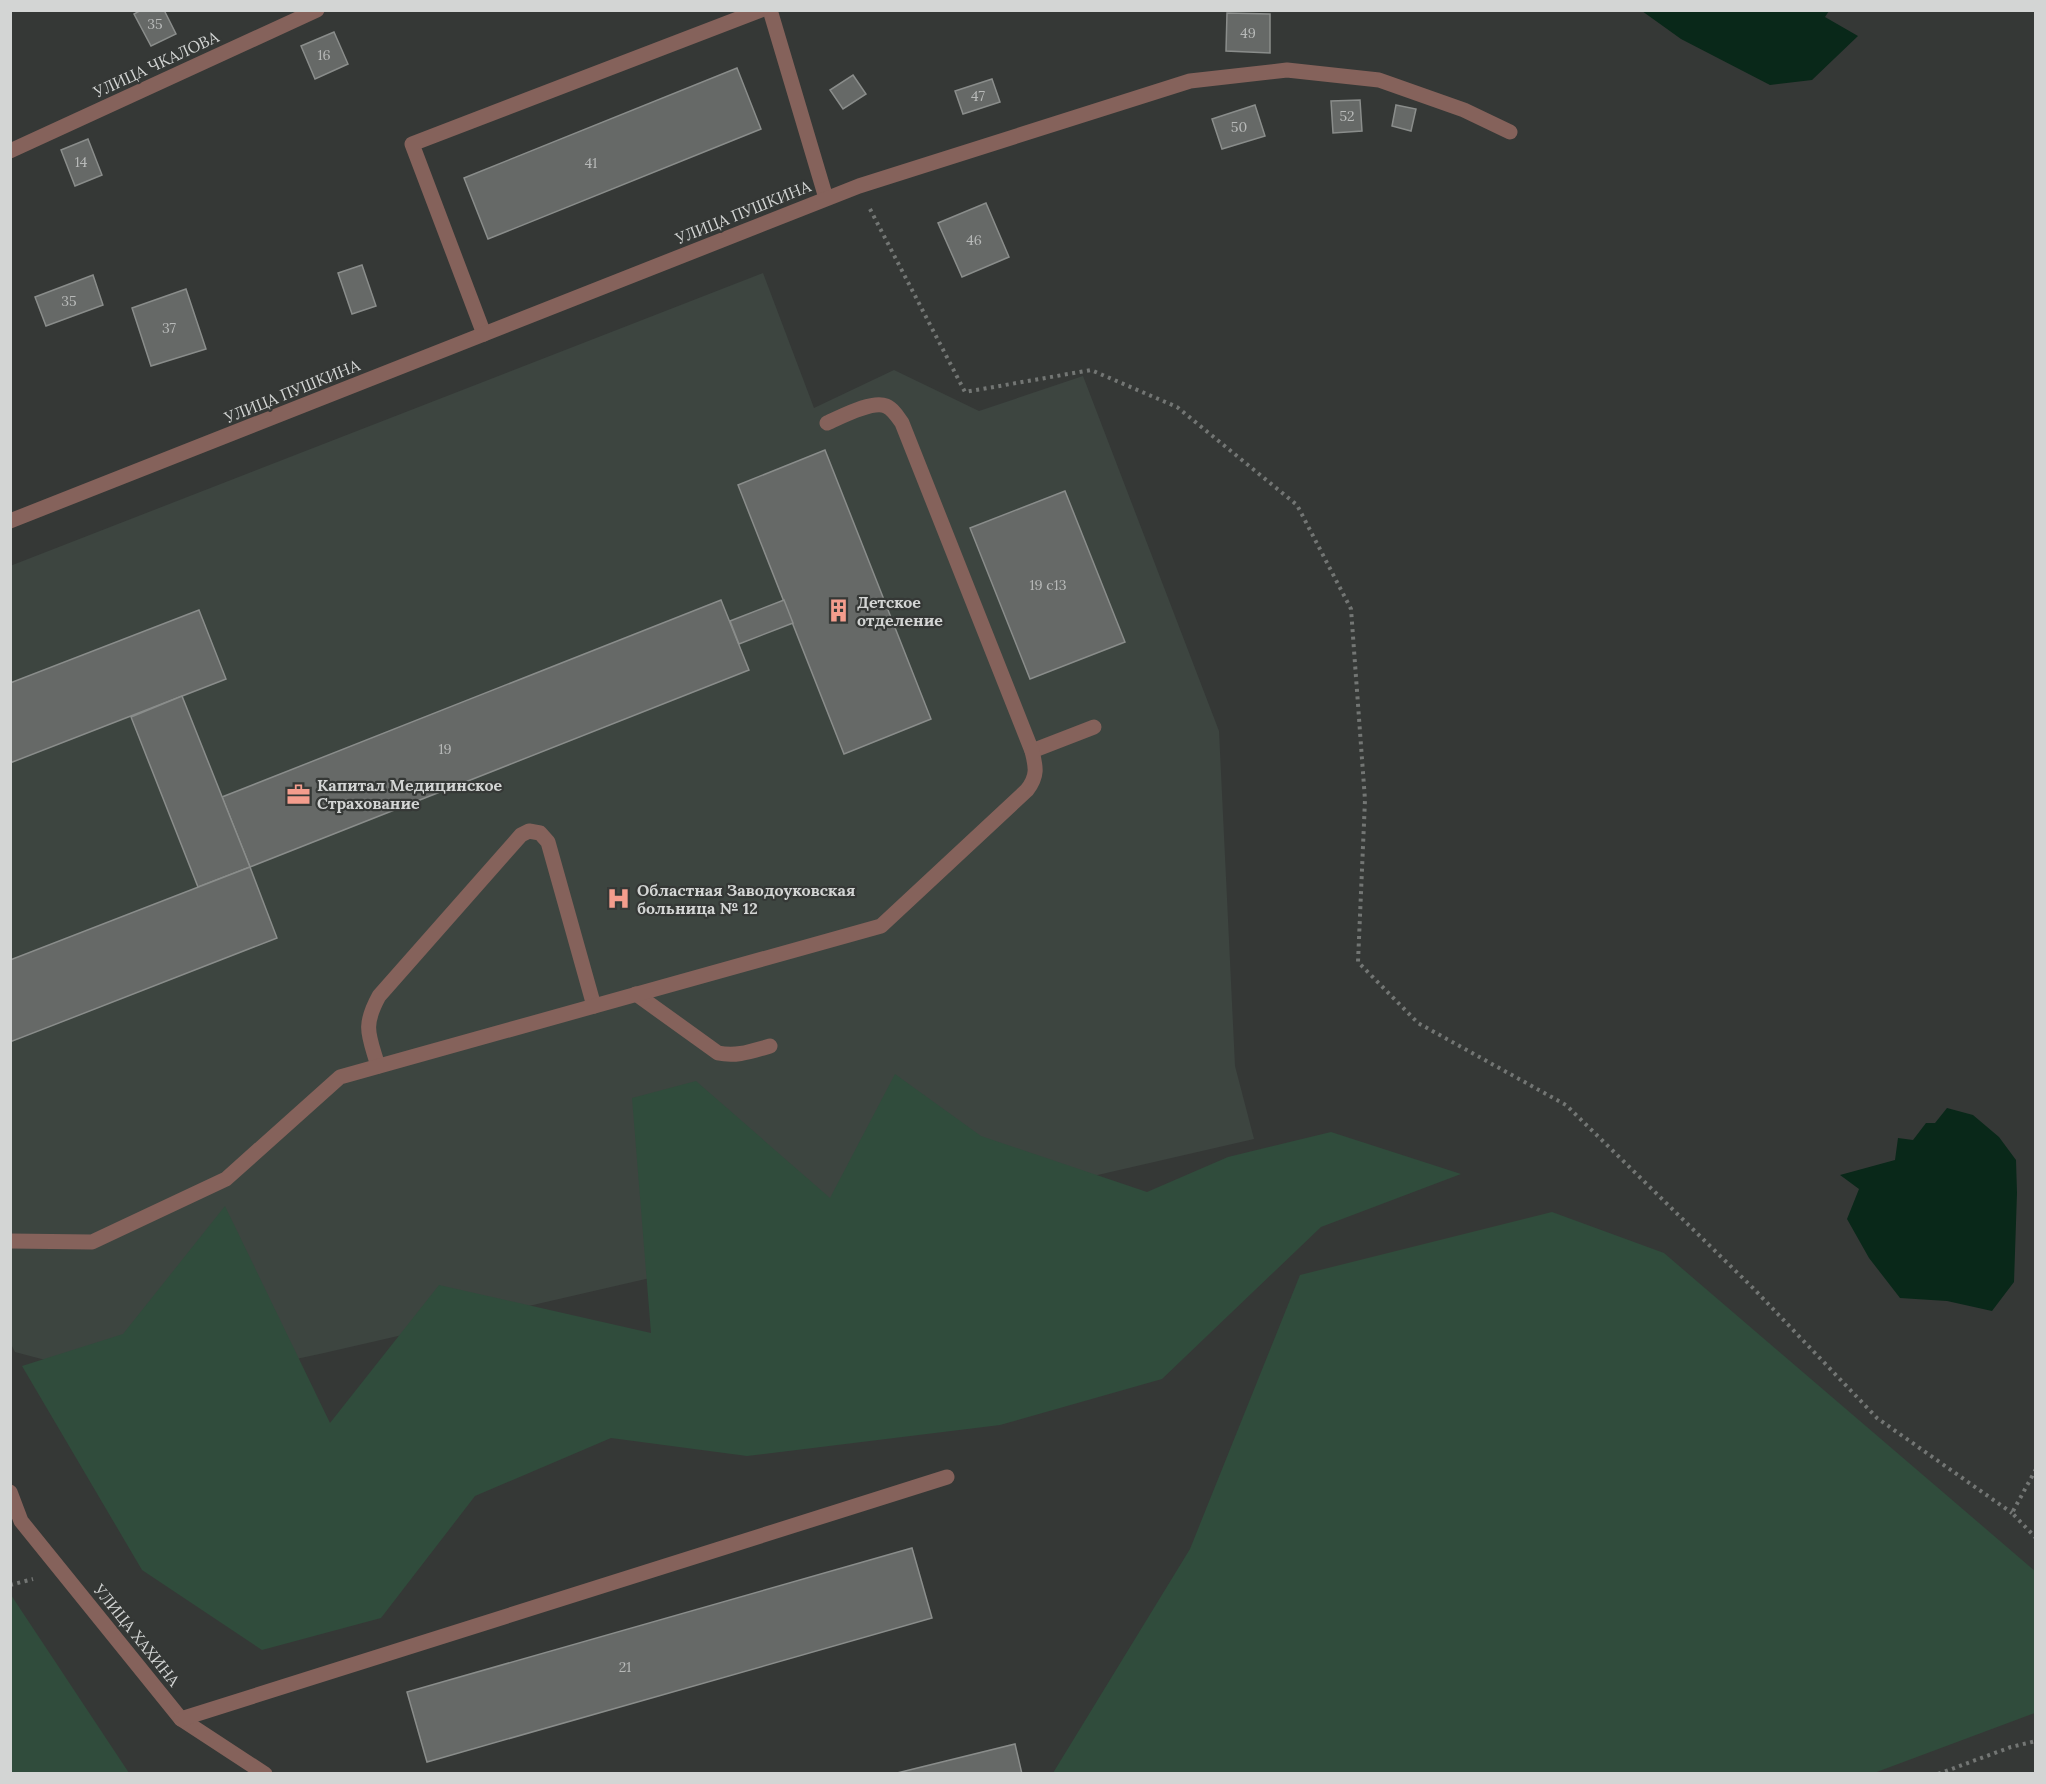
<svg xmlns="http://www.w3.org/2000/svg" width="2046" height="1784" viewBox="0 0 2046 1784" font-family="Lora,serif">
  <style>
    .built { fill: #3d4540 }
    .green { fill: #304c3c }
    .water { fill: #092819 }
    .building { fill: #666967; stroke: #8a8d8b; stroke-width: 1.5 }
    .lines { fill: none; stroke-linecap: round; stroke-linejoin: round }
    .path { stroke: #737674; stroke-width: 4; stroke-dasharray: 3 4.5; stroke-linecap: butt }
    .minor { stroke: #85625b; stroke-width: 15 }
    .labels { text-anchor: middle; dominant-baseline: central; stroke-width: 4.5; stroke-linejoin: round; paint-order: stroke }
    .number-label { font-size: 14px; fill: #b8bab9 }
    .street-label { font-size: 16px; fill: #d3d5d4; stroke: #353836 }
    .poi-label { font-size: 16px; font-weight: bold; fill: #d3d5d4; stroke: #353836; text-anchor: start }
  </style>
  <rect width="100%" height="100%" fill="#353836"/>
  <polygon class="built" points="763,273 814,408 894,370 979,411 1083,376 1219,731 1235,1066 1254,1139 324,1353 155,1389 15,1352 10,1342 10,566"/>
  <g class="green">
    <polygon points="895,1074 981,1136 1147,1192 1228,1157 1331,1132 1461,1174 1321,1227 1162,1379 1000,1425 747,1456 611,1438 475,1496 381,1618 262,1650 142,1570 22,1366 123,1334 225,1206 330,1423 439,1285 651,1333 632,1098 696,1081 830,1198"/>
    <polygon points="1552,1212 1664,1253 2035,1571 2035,1713 1874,1773 1053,1773 1190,1549 1300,1275"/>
    <polygon points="11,1595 129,1773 11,1773"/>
  </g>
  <g class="water">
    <polygon points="1642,11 1829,11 1825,17 1858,36 1812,80 1770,85 1681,39"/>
    <polygon points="1947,1108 1973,1115 1999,1137 2016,1160 2017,1193 2014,1282 1992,1311 1947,1301 1900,1298 1869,1258 1847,1219 1859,1189 1840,1175 1895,1160 1898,1138 1913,1140 1926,1123 1935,1123"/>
  </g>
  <g class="building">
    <polygon points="141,10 164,10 176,34 151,46 134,14"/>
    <polygon points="1227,13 1270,14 1270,53 1226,51"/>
    <polygon points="334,32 348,64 315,79 301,46"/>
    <polygon points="737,68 761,129 488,239 464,178"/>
    <polygon points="853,75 866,94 843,109 830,90"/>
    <polygon points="992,79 1000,102 963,114 955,91"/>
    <polygon points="1360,100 1362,131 1333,133 1331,101"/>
    <polygon points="1255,105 1265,136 1222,149 1212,119"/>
    <polygon points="1396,105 1416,109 1411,131 1392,126"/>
    <polygon points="88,139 102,175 75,186 61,150"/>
    <polygon points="986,203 1009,257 962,277 938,223"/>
    <polygon points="362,265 376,306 352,314 338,273"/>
    <polygon points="93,275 103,305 46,326 35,297"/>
    <polygon points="186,289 206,349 151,366 132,308"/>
    <polygon points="825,450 931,719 844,754 738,485"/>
    <polygon points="1065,491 1125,642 1030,679 970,528"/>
    <polygon points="721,600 749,670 250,867 222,797"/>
    <polygon points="784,600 793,623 739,644 730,621"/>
    <polygon points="199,610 226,679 10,763 10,683"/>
    <polygon points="182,696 250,867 198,887 131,717"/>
    <polygon points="250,867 277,938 10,1042 10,960"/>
    <polygon points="912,1548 932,1618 427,1762 407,1692"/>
    <polygon points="1015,1744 1022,1774 893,1774"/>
  </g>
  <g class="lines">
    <g class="path">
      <polyline points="870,209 965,392 1091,370 1177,407 1297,505 1351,609 1365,800 1358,962 1418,1023 1566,1105 1754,1289 1877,1418 2012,1513"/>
      <polyline points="2036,1469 2012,1513 2036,1538"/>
      <polyline points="10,1585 33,1579"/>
      <polyline points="1938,1774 2011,1747 2036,1741"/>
    </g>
    <g class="minor">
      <polyline points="770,10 826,198"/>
      <polyline points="10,151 317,10"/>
      <polyline points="484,334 412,144 761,10"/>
      <polyline points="10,521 859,186 1190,81 1287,70 1379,80 1464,110 1510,132"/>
      <polyline points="1032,751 1094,727"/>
      <path d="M 636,994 L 718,1053 C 737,1057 752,1051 770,1046"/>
      <path d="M 378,1066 C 369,1035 362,1027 379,996 L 521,835 L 529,831 L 540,833 L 548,842 L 594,1006"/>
      <path d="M 10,1241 L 92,1242 L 226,1179 L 340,1077 L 881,926 L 1027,790 C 1038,776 1036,767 1032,751 L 902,423 C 898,417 893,409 886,406 C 872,400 841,417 827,423"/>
      <polyline points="10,1492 21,1521 181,1719 265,1774"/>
      <polyline points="181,1719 947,1477"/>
    </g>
  </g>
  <defs>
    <symbol id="building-bare" viewBox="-9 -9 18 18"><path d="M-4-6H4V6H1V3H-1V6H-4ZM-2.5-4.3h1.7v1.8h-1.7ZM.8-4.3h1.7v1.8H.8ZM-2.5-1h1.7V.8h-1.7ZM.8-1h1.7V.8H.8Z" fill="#f49d8d" stroke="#353836" stroke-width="2.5" paint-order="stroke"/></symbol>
    <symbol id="office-bare" viewBox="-9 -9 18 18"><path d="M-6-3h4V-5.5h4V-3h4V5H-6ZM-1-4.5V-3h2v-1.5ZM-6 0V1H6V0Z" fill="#f49d8d" stroke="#353836" stroke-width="2.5" paint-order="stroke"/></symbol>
    <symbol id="hospital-bare" viewBox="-9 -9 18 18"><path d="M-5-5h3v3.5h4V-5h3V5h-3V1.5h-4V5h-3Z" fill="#f49d8d" stroke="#353836" stroke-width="2.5" paint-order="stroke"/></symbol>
  </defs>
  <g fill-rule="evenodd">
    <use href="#building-bare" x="822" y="594" width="33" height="33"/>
    <use href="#office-bare" x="282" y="778" width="33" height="33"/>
    <use href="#hospital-bare" x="602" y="882" width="33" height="33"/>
  </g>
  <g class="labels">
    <g class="number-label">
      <text x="155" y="24">35</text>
      <text x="1248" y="33">49</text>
      <text x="324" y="55">16</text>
      <text x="978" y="96">47</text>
      <text x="1347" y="116">52</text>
      <text x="1239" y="127">50</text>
      <text x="81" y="162">14</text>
      <text x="591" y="163">41</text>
      <text x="974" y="240">46</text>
      <text x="69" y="301">35</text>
      <text x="169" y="328">37</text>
      <text x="1048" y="585">19 с13</text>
      <text x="445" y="749">19</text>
      <text x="625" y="1667">21</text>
    </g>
    <g class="street-label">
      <text transform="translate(156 64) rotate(-25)">УЛИЦА ЧКАЛОВА</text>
      <text transform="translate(743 212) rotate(-22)">УЛИЦА ПУШКИНА</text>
      <text transform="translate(292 391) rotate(-22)">УЛИЦА ПУШКИНА</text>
      <text transform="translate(137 1635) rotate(51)">УЛИЦА ХАХИНА</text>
    </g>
    <g class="poi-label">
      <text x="857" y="602">Детское<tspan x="857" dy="18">отделение</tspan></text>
      <text x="317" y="785">Капитал Медицинское<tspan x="317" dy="18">Страхование</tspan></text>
      <text x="637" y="890">Областная Заводоуковская<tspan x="637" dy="18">больница № 12</tspan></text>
    </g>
  </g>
  <rect width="2046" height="1784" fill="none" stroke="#d3d5d4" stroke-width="24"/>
</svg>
